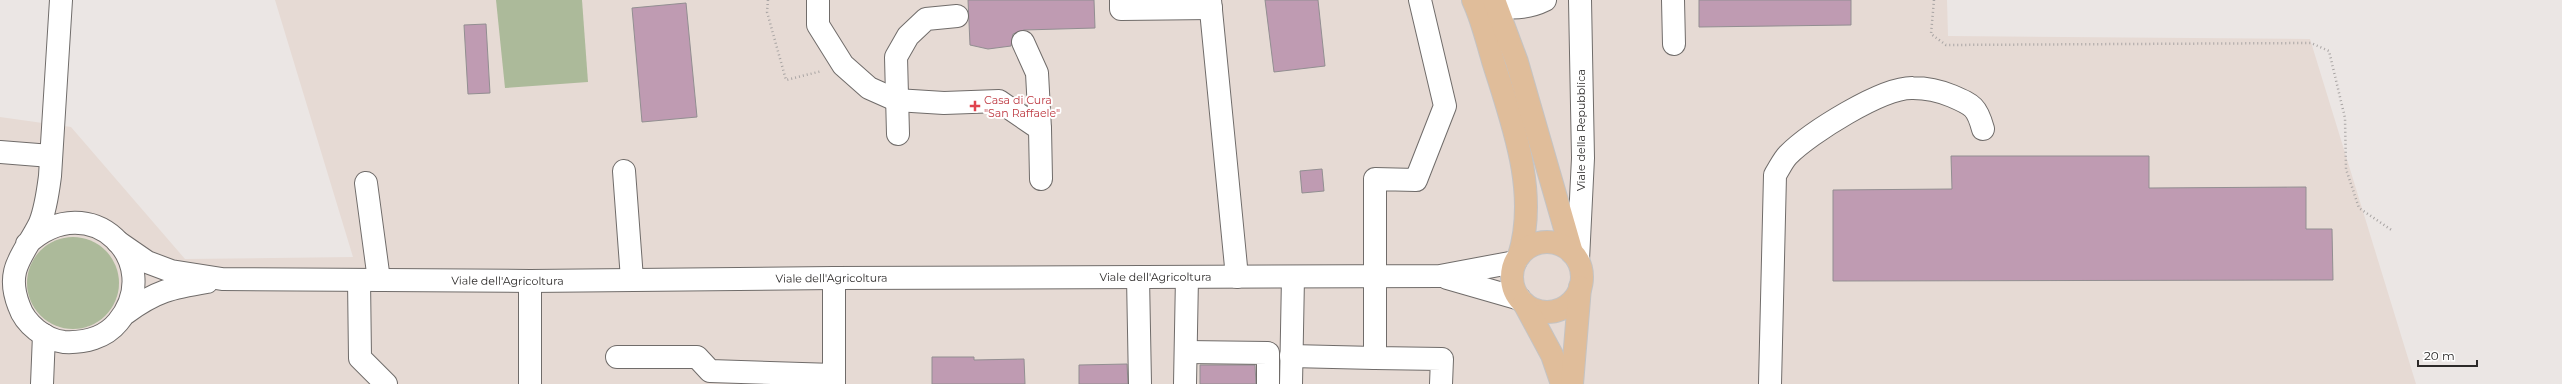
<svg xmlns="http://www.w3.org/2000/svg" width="2562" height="384" viewBox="0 0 2562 384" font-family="Montserrat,sans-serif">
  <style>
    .built { fill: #e6dad4 }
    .green { fill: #acba9a }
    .building { fill: #bf9bb2; stroke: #928e91 }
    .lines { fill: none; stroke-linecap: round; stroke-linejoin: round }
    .minor-casing { stroke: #706c6a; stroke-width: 24 }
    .major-casing { stroke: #c4c3c3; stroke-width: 24 }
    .path { stroke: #a9a5a4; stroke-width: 2.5; stroke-dasharray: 1 3; stroke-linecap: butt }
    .minor { stroke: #fff; stroke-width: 22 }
    .major { stroke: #e0bd9a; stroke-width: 22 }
    .health-dot { fill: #e0444e; stroke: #fff; stroke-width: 1.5 }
    .labels { text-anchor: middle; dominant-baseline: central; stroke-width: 4; stroke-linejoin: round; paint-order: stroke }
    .health-label { font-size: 11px; fill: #be3a42; stroke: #fff; text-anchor: start }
    .street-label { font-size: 11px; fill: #2c2a29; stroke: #fff }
  </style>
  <rect width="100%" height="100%" fill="#ebe6e4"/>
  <polygon class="built" points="275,0 1947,0 1948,36 2310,39 2416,384 0,384 0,117 71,127 185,259 353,257"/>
  <g class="green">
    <polygon points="496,0 582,0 588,82 505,88"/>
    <circle cx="73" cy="283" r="46"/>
  </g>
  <g class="building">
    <polygon points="968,0 1094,0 1095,28 1024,30 1013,34 1011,46 988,49 970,45"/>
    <polygon points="1265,0 1318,0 1325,66 1274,72"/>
    <polygon points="1699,0 1851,0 1851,25 1699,27"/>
    <polygon points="686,3 697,117 642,122 632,8"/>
    <polygon points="486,24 490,93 468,94 464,25"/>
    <polygon points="1951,156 2149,156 2149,188 2306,187 2306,229 2332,229 2333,280 1833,281 1833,190 1952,189"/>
    <polygon points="1322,169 1324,191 1302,193 1300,171"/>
    <polygon points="932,357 974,357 974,360 1024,359 1025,384 932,384"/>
    <polygon points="1127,364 1128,384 1079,384 1079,365"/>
    <polygon points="1200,365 1255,365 1256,384 1200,384"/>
  </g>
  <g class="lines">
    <defs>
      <g id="minor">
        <polyline points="818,0 818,25 843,65 869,88 896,100 944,103 999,101 1040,129 1041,179"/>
        <polyline points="1121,0 1121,9 1211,8"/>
        <polyline points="1210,0 1237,277"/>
        <polyline points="1420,0 1445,106 1416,180 1375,179 1375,358 1442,359 1441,384"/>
        <polyline points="1673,0 1674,44"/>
        <path d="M 1478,4 C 1502,8 1523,11 1545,0"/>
        <polyline points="1023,42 1037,73 1040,129"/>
        <polyline points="898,134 896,57 908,36 926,19 957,16"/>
        <polyline points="0,152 51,156"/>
        <polyline points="624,171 632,279"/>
        <polyline points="366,183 379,280"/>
        <path id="s1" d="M 118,242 L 147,262 L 171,271 L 222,279 L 530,281 L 834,278 L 1440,276 L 1515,262"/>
        <path d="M 27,244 C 90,185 167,262 118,322 C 105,338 84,343 64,342 C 45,340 25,324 19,306 C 4,268 25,254 40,223 C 46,208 48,191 50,176 L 61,0"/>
        <polyline points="1578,260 1583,158 1580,0"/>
        <polyline points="1138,277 1140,384"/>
        <polyline points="834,278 834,384"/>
        <polyline points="1447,278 1520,299"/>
        <polyline points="359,280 360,358 386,384"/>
        <polyline points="530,281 530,384"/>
        <path d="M 126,313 C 156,291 171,288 207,282"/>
        <polyline points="1186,352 1268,353 1268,384"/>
        <polyline points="1291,356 1375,358"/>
        <polyline points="617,357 697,357 710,371 834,375"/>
        <polyline points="42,384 44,335"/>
        <polyline points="1185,384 1187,277"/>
        <polyline points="1291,384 1293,277"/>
        <path d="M 1770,384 L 1775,175 C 1779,169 1783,160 1788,155 C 1810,133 1882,87 1913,88 C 1925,88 1940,91 1952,96 C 1973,105 1977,107 1983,129"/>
      </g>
      <g id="major">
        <path d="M 1473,0 C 1482,19 1487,41 1493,61 C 1512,122 1539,192 1519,256"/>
        <polyline points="1494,0 1517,62 1572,253"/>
        <circle cx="1547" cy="277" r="35"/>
        <polyline points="1524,303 1552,355 1562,384"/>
        <polyline points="1572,384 1580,287"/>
      </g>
    </defs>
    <use href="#minor" class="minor-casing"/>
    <use href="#major" class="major-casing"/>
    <g class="path">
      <polyline points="768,0 767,12 786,80 822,71"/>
      <polyline points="1934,0 1931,34 1946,45 2311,43 2329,51 2345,118 2346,169 2359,208 2393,231"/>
    </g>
    <use href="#minor" class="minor"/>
    <use href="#major" class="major"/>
  </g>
  <path class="health-dot" d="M973 100h4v4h4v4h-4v4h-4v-4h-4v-4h4z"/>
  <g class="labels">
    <g class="health-label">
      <text x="984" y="100">Casa di Cura<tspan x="984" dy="13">"San Raffaele"</tspan></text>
    </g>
    <g class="street-label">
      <text transform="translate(1581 130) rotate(-90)">Viale della Repubblica</text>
      <text stroke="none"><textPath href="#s1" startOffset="1046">Viale dell'Agricoltura</textPath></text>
      <text stroke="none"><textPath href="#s1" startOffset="722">Viale dell'Agricoltura</textPath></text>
      <text stroke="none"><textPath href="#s1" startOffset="398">Viale dell'Agricoltura</textPath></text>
    </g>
  </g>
  <path d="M2418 360v6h59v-6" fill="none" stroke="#2c2a29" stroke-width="2"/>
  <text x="2424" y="360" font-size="12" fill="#2c2a29" stroke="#ffffff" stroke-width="3" paint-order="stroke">20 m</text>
</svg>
